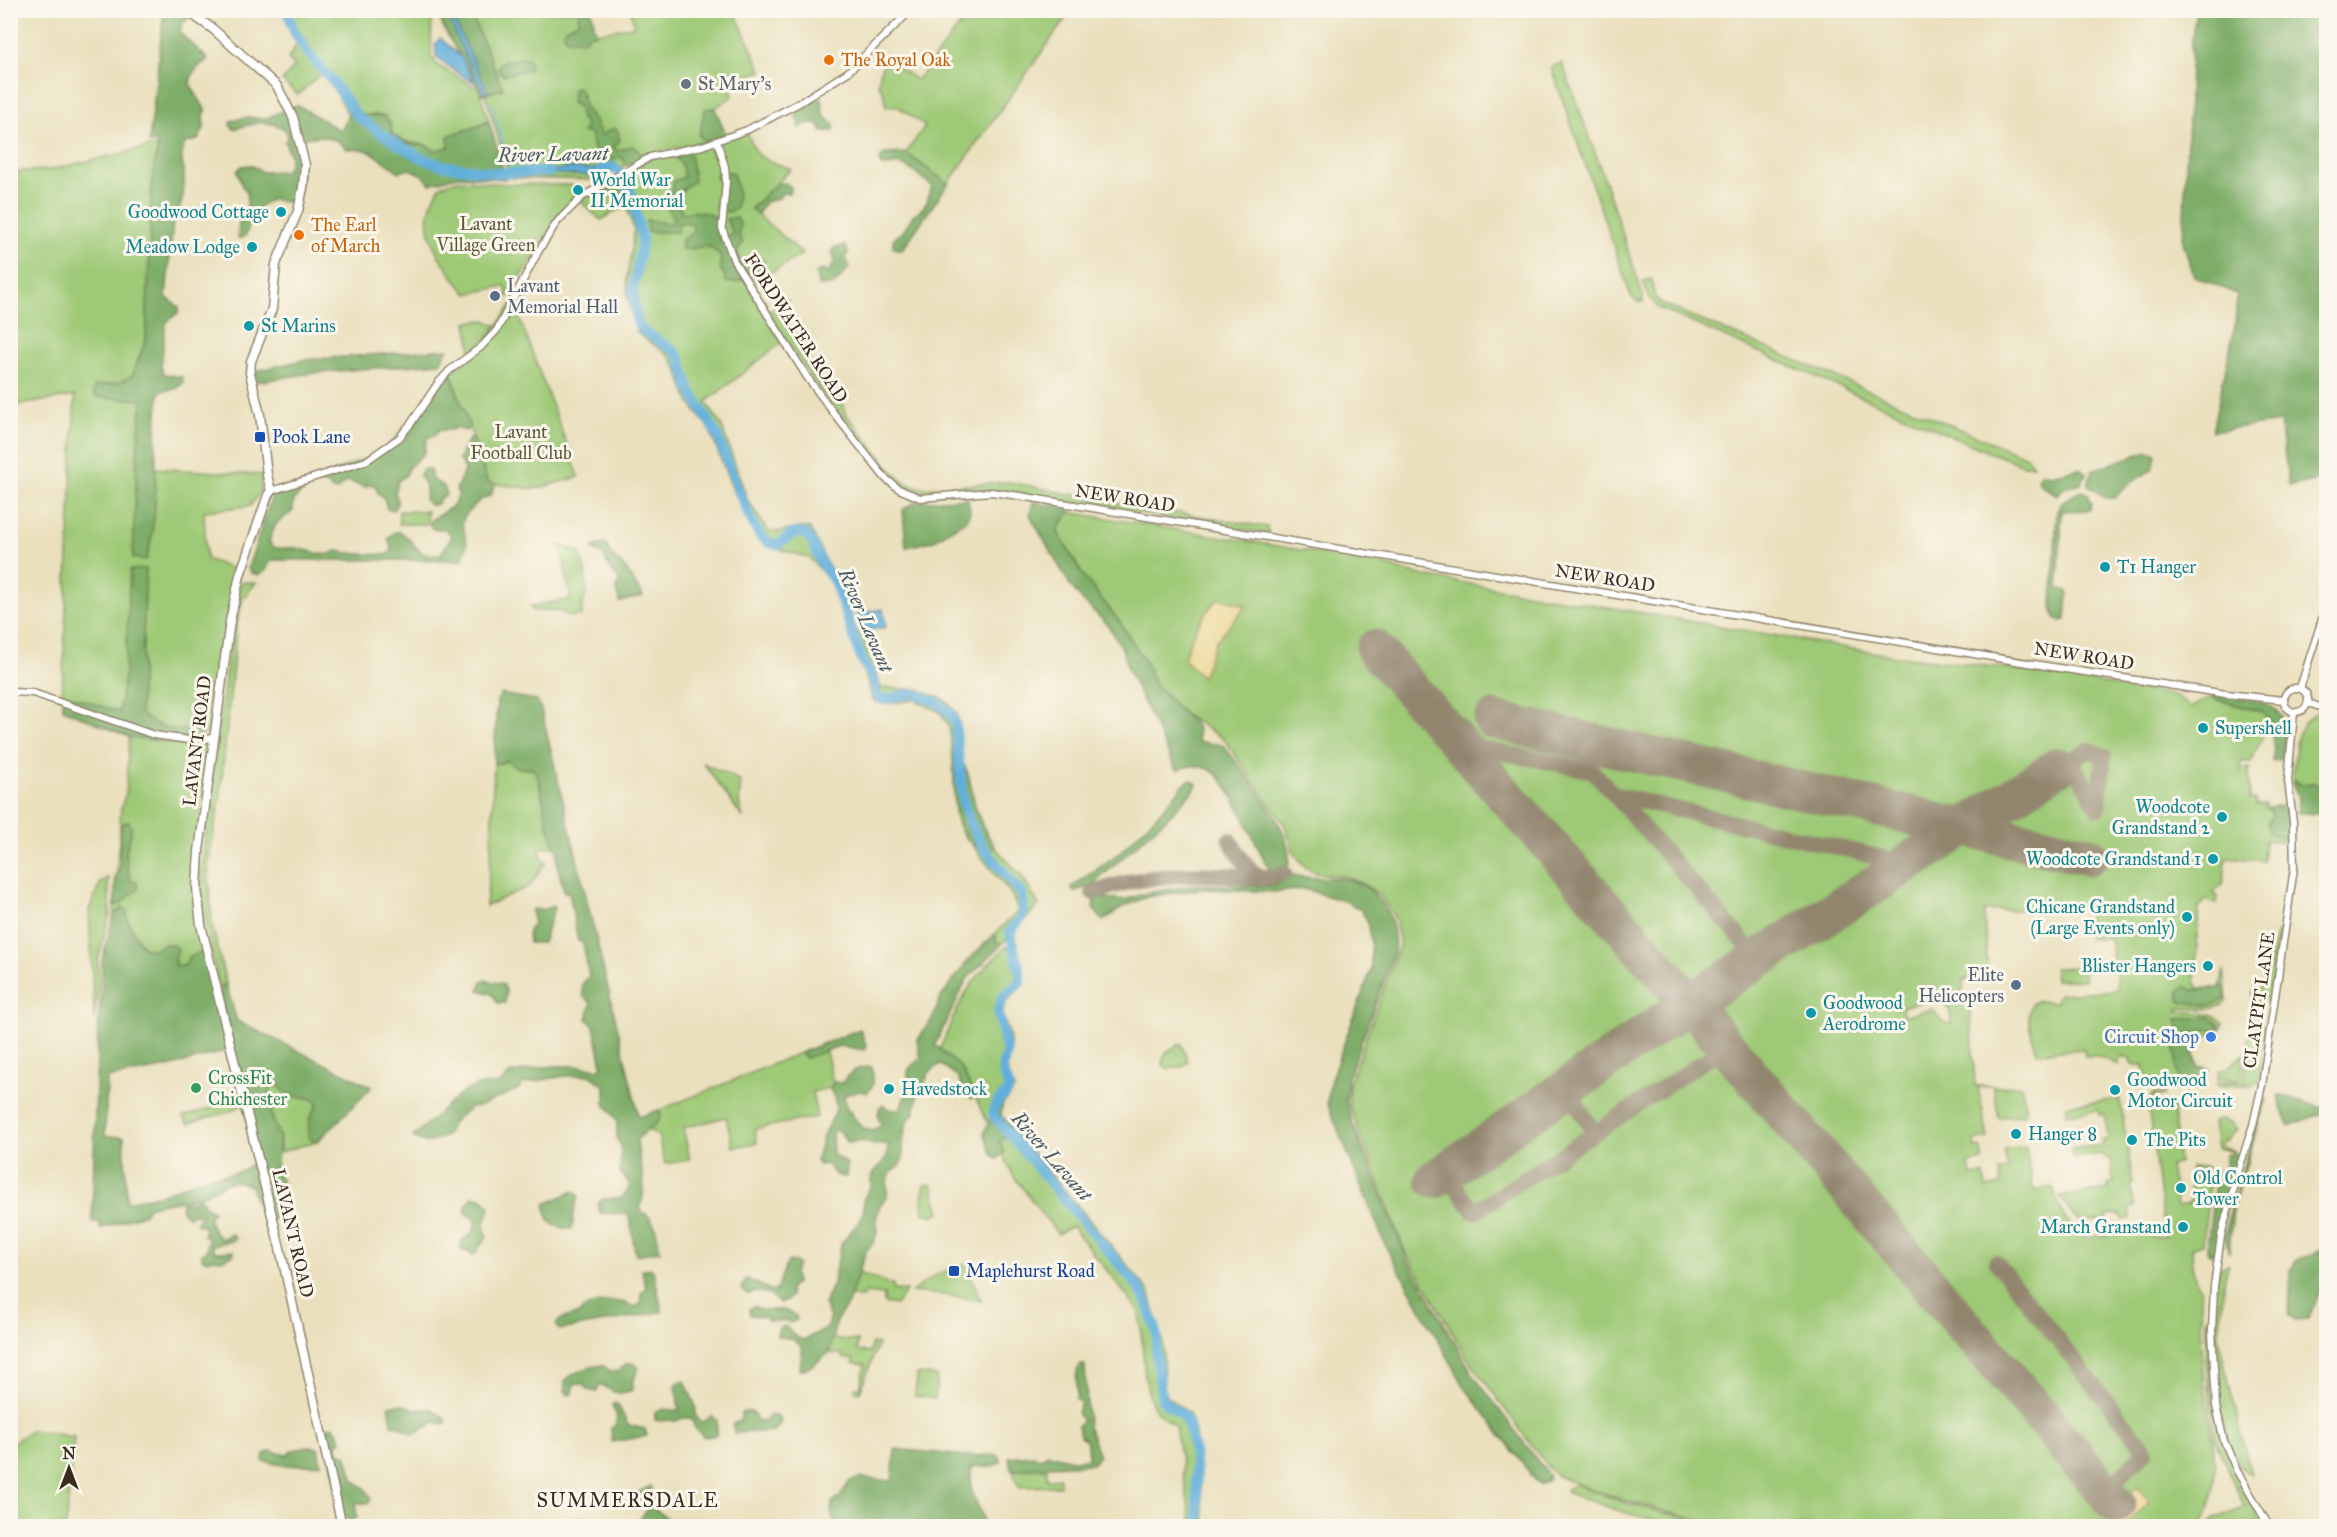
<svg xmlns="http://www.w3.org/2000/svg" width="2337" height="1537" viewBox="0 0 2337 1537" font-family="'IM FELL Great Primer',serif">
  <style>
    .green { fill: #9ec976; stroke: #6c7a4a; stroke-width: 1.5 }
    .forest { fill: #7ead67; stroke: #5c6c42; stroke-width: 1.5 }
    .sand { fill: #eeda9e; stroke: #94825e; stroke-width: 1.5 }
    .water { fill: #61afdb; stroke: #4e6c7c; stroke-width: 1.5 }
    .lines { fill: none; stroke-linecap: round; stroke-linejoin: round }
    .stream { stroke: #61afdb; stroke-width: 1.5 }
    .river { stroke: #61afdb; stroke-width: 10 }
    .taxiway { stroke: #92856e; stroke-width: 16 }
    .runway { stroke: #92856e; stroke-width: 39 }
    .tertiary-casing { stroke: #92856e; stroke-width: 9 }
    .primary-casing { stroke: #92856e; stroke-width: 11 }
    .tertiary { stroke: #fff; stroke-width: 6 }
    .primary { stroke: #fff; stroke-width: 8 }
    .food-dot { fill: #e8710a; stroke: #fbf7ec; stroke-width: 2 }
    .worship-dot { fill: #6b7280; stroke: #fbf7ec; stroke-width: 2 }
    .culture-dot { fill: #0f9aa8; stroke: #fbf7ec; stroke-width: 2 }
    .service-dot { fill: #5c6f8a; stroke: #fbf7ec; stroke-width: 2 }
    .transit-dot { fill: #1a4fb4; stroke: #fbf7ec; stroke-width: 2 }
    .shop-dot { fill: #3f7fe0; stroke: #fbf7ec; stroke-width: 2 }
    .leisure-dot { fill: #2e9e5b; stroke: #fbf7ec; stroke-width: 2 }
    .labels { text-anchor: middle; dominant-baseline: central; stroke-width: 6; stroke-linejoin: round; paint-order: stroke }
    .food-label { font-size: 18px; fill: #c56008; stroke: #fbf7ec; text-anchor: start }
    .worship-label { font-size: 18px; fill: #5b616d; stroke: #fbf7ec; text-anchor: start }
    .culture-label { font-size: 18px; fill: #0d838f; stroke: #fbf7ec; text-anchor: start }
    .park-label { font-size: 18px; fill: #595a38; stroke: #fbf7ec }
    .service-label { font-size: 18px; fill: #4e5e75; stroke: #fbf7ec; text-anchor: start }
    .street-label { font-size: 18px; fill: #3b2a1e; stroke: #fbf7ec }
    .transit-label { font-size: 18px; fill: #164399; stroke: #fbf7ec; text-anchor: start }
    .shop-label { font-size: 18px; fill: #366cbe; stroke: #fbf7ec; text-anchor: end }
    .leisure-label { font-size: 18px; fill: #27864d; stroke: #fbf7ec; text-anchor: start }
    .water-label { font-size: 20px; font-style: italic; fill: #485960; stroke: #fbf7ec }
    .neighbourhood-label { font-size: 20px; letter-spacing: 1.5px; fill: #3b2a1e; stroke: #fbf7ec }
  </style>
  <rect width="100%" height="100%" fill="#fbf7ec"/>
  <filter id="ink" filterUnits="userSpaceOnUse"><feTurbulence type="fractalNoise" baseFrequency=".0167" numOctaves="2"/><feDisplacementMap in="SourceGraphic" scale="12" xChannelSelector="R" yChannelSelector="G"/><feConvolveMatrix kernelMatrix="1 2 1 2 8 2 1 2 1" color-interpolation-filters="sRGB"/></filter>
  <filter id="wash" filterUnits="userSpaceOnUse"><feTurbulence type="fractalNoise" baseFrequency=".008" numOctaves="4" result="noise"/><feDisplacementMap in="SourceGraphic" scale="24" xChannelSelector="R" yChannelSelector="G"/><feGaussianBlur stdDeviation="1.35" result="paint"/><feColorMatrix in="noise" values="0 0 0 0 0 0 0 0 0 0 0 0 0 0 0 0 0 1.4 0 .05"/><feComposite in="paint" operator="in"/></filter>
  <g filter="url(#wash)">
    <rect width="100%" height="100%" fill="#eae0bd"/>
    <g class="green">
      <path d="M 283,11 L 432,11 L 431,55 L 437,65 L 473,86 L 478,86 L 489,122 L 485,122 C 474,130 449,151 435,150 C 431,149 427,144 422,144 C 406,142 406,143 392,134 L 391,125 L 377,115 L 364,115 L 359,112 L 348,115 L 331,83 L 322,73 L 298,95 L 282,81 L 295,66 L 288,59 L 297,44 L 290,33 Z"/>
      <polygon points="470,11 591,11 596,33 634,26 631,11 734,11 762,71 729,83 733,96 715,108 705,110 705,142 648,154 597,180 510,178 485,94 503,89"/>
      <polygon points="971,11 1071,11 948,184 906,153 925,126 897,106 886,107 883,91 878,84 881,69 886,59 917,80"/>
      <polygon points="1562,63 1597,158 1643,295 1643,302 1638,302 1631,296 1551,67"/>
      <path d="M 747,132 C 758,162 762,158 791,169 L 751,209 L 803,254 L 748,286 L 781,343 L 706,402 L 721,424 L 748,501 L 768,531 C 782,534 795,526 809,528 L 815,537 L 826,562 L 842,585 L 857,633 L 861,633 L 881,688 L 917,689 L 945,700 L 957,713 L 962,761 L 953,759 L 949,726 L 940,712 L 915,700 L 883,704 L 872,700 L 868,683 L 831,583 L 810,558 L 768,546 L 757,536 L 732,488 L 709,429 L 689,402 L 676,366 L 668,355 L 637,333 L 627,296 L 627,279 L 634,230 L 627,208 L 617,210 L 601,220 L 580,201 L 650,159 Z"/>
      <polygon points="158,145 152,180 146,340 132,376 142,400 136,467 263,475 260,492 250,506 204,511 206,559 239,571 220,661 212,732 190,736 155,730 62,698 75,396 11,406 11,172 49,170"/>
      <path d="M 457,180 L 507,184 L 570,185 L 581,188 L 581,193 L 555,222 L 508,297 L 505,286 L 467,294 C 448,271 421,240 430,208 C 432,201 437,193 440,186 Z"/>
      <polygon points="1652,279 1654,296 1662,304 2027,457 2033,465 2024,465 1988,452 1658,308 1648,296 1643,281"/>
      <polygon points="516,298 530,304 519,317 579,477 535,489 488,483 451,372 482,349"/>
      <polygon points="789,299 784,307 783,314 816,373 829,389 842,393 842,401 846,414 889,467 906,483 922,488 1010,482 1104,501 1267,527 1269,534 990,489 920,495 899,487 888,477 809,375 768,311"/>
      <polygon points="485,320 497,326 480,345 471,351 467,322"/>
      <rect x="399" y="511" width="28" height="13"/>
      <path d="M 1069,512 L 1370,561 L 1424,576 L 1889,655 L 2005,668 L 2168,694 L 2179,698 L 2190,707 L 2211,698 L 2262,712 L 2269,721 L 2271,731 L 2264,734 L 2251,762 L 2241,762 L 2240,771 L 2244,768 L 2249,768 L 2250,800 L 2255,800 L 2256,805 L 2266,804 L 2266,808 L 2271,811 L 2272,816 L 2269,820 L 2280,837 L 2287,836 L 2286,842 L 2265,840 L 2263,861 L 2227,857 L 2223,884 L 2213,893 L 2218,896 L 2216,903 L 2214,904 L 2207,899 L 2199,907 L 2195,980 L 2198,988 L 2220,988 L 2224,970 L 2227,1000 C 2219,1013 2193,1008 2179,1008 L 2178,1011 C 2192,1013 2215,1011 2223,1023 L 2221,1029 L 2215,1031 L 2194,1045 L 2194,1058 L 2196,1058 L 2198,1066 L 2209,1068 C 2207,1076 2200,1082 2194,1086 C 2184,1091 2154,1090 2147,1080 C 2144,1075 2145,1070 2144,1065 L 2132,1065 L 2129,1058 L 2119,1058 L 2119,1065 L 2098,1056 L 2085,1056 L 2084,1049 L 2037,1053 C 2033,1038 2024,1018 2032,1003 L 2037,1001 L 2056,1002 L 2057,997 L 2060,994 L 2117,990 L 2116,967 L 2112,966 L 2111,938 L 2089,939 L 2087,907 L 1984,911 L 1988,978 L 1963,980 L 1963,991 L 1902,1007 L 1903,1016 L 1932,1009 L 1945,1023 L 1951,1024 L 1950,1012 L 1947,1006 L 1954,1002 L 1970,1000 L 1975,1086 L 2022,1086 L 2026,1114 L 1999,1118 L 1993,1086 L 1978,1087 L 1988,1138 L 1974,1141 L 1975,1148 L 1980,1147 L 1983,1161 L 1969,1164 L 1971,1176 L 1984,1174 L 1986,1188 L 2001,1185 L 1999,1172 L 2008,1170 L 2004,1150 L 2026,1147 L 2033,1190 L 2053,1187 C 2058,1203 2063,1227 2082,1229 L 2083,1237 L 2149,1233 L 2152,1237 L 2165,1237 L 2148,1105 L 2152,1094 L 2164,1094 L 2164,1096 L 2154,1096 L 2157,1110 L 2173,1107 L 2179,1163 L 2170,1166 L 2177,1206 L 2190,1204 L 2190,1167 L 2206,1167 L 2211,1172 L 2203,1244 L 2192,1247 C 2193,1260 2191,1278 2201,1289 C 2201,1313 2200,1339 2202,1363 C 2205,1409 2231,1488 2199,1526 L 1723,1526 L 1623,1500 L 1559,1477 L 1547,1466 L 1467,1357 L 1404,1249 L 1349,1104 L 1349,1085 L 1400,944 L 1395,918 L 1380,895 L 1363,884 L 1345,876 L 1315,873 L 1306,868 L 1294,853 L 1284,823 L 1224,739 L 1180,712 L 1165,693 L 1155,685 L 1146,663 L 1119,621 L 1084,577 L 1057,530 Z"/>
      <path d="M 560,545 L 579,552 C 584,565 588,576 586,591 C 585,601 581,603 582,615 L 571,617 L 557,610 L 533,611 L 531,606 L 571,599 Z"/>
      <polygon points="241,582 256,583 243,598 237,624 220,798 208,863 212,924 226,984 219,988 206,926 201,886 203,852 227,663"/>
      <path d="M 2321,712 L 2326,713 L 2326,794 L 2324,790 L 2299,784 L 2293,778 C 2295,757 2293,718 2321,712 Z"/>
      <path d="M 129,737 L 184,745 L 211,743 L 196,851 L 204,952 L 189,957 L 185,966 L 176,966 L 174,957 L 166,944 C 148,954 143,950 135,933 C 130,924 127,921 126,910 L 123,908 L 114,914 L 121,808 L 126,793 Z"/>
      <polygon points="506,760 517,768 533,769 537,774 548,824 555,846 539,849 541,856 546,862 530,886 486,906 491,851 494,763 503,763"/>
      <path d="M 703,763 C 713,769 735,775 741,783 L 739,802 L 743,818 Z"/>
      <polygon points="972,845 990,851 995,847 1023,878 1039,905 1002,944 996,942 995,934 1018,911 1012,895"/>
      <polygon points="108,878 110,913 98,960 99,986 94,1019 89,910 101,882"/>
      <polygon points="2277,932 2281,932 2270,995 2267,999 2252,1002 2252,991 2261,988 2264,981"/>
      <path d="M 1011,943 L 1023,985 C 1017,992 1007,998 1004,1007 C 1000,1017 1009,1028 1010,1039 C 1013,1063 1000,1063 1014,1089 L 1002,1105 L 1001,1115 L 1149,1291 L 1163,1342 L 1164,1395 L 1189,1413 L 1195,1432 L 1205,1526 L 1192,1526 L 1175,1426 C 1170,1422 1164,1419 1160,1415 C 1138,1392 1146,1340 1138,1310 L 1072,1226 L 1058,1234 L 1014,1177 L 961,1068 L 940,1049 C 960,1000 969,978 1011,943 Z"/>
      <polygon points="2084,967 2084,980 2055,980 2054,968"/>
      <polygon points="2251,1020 2259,1021 2265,1028 2259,1082 2254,1085 2218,1086 2217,1083 2245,1081 2244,1077"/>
      <polygon points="824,1043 834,1087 812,1092 817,1117 755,1129 757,1143 733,1147 726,1117 683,1128 690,1160 665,1164 658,1135 647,1130 640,1118"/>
      <polygon points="1181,1043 1188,1061 1182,1067 1168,1069 1162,1063 1166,1052"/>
      <polygon points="2244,1054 2240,1080 2218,1079 2219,1069 2227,1068"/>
      <polygon points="278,1085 289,1096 310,1098 318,1104 310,1117 308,1137 315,1142 280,1152 280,1138 271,1114 273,1106 269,1097 271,1087"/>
      <path d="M 241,1099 L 242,1104 C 229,1117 205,1115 189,1124 L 183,1117 Z"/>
      <polygon points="2120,1099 2133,1184 2130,1185 2135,1207 2129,1208 2131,1219 2122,1219 2121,1214 2107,1215 2107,1220 2081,1222 2071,1213 2060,1196 2109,1190 2108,1185 2114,1183 2110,1158 2105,1158 2103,1154 2073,1158 2072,1149 2103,1145 2103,1140 2108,1139 2105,1114 2099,1115 2098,1110 2067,1114 2066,1105"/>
      <polygon points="2224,1120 2233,1124 2237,1129 2226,1141 2223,1140 2221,1146 2234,1152 2217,1148 2213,1124 2215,1121"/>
      <polygon points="932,1184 940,1212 932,1216 924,1213 922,1207 924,1185"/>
      <path d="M 966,1264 L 981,1301 L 945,1295 L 912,1292 C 930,1278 944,1269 966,1264 Z"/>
      <path d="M 2229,1265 L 2225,1277 L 2218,1337 L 2251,1474 C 2210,1459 2212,1307 2219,1269 L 2223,1266 Z"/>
      <polygon points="858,1273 886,1282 887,1284 893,1284 893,1290 906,1291 896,1305 884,1303 884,1295 864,1293 863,1298 851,1296"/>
      <polygon points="2210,1316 2210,1379 2219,1432 2229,1459 2261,1523 2255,1526 2209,1526 2215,1519 2248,1506 2244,1506 2215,1440 2206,1363 2206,1317"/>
      <polygon points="831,1338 858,1341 857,1350 870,1353 872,1343 878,1344 860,1392 855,1391 855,1387 860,1388 865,1365 853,1363 853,1359 842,1358 842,1354 829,1353"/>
      <polygon points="917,1374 937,1376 935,1399 915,1396"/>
      <polygon points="32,1430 74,1437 66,1526 11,1526 11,1444"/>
      <polygon points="1035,1466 1043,1469 1047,1466 1047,1479 1060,1478 1060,1486 1019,1487 1011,1468 1015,1471"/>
      <polygon points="1575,1484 1626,1503 1717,1526 1677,1526 1623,1512 1567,1493 1566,1490"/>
    </g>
    <g class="forest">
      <path d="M 164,11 L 179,11 L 190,17 L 182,24 L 180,33 L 208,59 C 199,66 191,72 190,84 L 206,111 L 203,114 L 204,128 L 198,140 L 185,143 C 179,154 183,163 184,175 C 185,191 182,208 173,221 L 166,297 L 179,307 L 179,312 L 166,323 L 161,365 L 163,374 L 182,377 L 183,383 L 176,389 L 160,391 C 150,447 163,506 146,560 L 133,558 L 133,550 L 137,457 L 142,400 L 96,397 L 93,392 L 95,386 L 117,383 L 132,376 L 146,340 L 152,180 L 158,145 L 157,142 L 149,143 Z"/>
      <path d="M 438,11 L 470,11 L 503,89 L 481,95 C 471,65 444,40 438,11 Z"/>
      <polygon points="579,11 591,11 596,33 589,35 584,40 567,39 564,35 565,28 578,22"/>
      <polygon points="2196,11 2326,11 2326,479 2289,486 2280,422 2212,431 2235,326 2237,294 2194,276 2183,242 2191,46"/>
      <polygon points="526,57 529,60 530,67 528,70 503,75 500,72 498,66 502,62"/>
      <polygon points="578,87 581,91 585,108 595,121 601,135 614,128 617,129 620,140 614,147 618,151 632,146 638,149 642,158 628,165 621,157 601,161 599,154 594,149 590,133 582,133 586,126 581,118 579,107 571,103 574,88"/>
      <polygon points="820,94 822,98 823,115 834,125 834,130 822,132 819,125 811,123 804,124 801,128 799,125 799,121 796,119 796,109 804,109 813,98"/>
      <path d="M 297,105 L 341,131 L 348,115 L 359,112 L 364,115 L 385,116 L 391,125 L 392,134 L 404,142 L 415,145 L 423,144 L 435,150 L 449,147 L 448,136 L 489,122 L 506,179 L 457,176 L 430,184 L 423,175 L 410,169 L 399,172 L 376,155 L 366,150 L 347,149 L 338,141 L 321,136 L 305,138 L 300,127 L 293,127 L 301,176 L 296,204 L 272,199 L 260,206 L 258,216 L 250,223 L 246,235 L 242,238 L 238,238 L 239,222 L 247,218 L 247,191 L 243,188 L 237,171 L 242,166 L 251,165 L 262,172 L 285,171 C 294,161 289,153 285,142 L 288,136 L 286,130 C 267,118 254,123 234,129 L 230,125 L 231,121 L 249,117 L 264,119 Z"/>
      <polygon points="715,108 726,135 705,142 699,135 705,109"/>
      <path d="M 690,153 L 694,181 L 684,188 L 676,202 L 683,213 C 695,210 706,211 717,218 L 717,232 L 721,240 L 733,233 L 726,219 L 736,217 L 740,224 L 739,235 L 743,243 L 738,250 L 739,259 L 746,264 L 762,258 L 765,264 C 758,273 736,287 725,281 L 725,275 C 719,271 720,264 721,257 C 705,238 702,251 682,249 L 681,241 L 694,231 L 692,224 L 685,222 L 678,224 L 678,232 L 648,232 L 646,220 L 672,224 L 673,217 L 667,207 L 670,201 L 667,194 L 672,191 L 674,181 L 684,177 L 682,165 L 676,158 L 678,155 Z"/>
      <path d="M 906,153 L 948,184 L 902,250 L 893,248 L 893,239 L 903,232 L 913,215 L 921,210 L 927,202 L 932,186 C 923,178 912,169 902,165 C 896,163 888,167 881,166 L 879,161 L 884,154 Z"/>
      <polygon points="723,171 733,173 738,193 736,209 729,212 719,211 716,207 720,185 716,177"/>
      <polygon points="623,174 635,198 628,200 611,191 600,194 596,192"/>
      <polygon points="785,183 791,187 789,193 782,193 779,198 765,202 758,214 751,209 776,184"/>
      <polygon points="844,245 847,248 848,253 845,257 850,267 834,285 818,286 816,272 822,270 829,271 835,262 832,252 834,248"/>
      <polygon points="448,349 440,363 313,373 257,382 255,371 303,360"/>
      <path d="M 450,373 L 470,427 L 466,431 L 455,427 L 452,430 L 439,430 L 434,436 L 427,438 L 424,453 L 408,468 L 407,474 L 398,481 L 395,493 C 399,500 398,504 393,510 L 387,509 L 384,498 L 377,492 L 377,487 L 371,484 L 365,487 L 347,481 L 337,490 L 332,490 L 328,485 L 318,482 L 318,478 L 385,451 Z"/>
      <path d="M 473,438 L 487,482 L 495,484 L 491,495 L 479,501 L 465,515 L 462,523 L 467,544 L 462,560 L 271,560 L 266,570 L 260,575 L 251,573 L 248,568 L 273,493 L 309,482 C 304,499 291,492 293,511 L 276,524 L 269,541 L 273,547 C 282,550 288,547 297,548 C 309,550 325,559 336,551 C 352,554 372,555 389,554 L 392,550 L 388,539 L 394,532 L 400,532 C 417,542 417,560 441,554 L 452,536 L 445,529 L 433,529 L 430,526 L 430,521 L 453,506 L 459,495 L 456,490 L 465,468 L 459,460 C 461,452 466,447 469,439 Z"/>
      <polygon points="2148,451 2156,454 2153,469 2133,481 2114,498 2105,498 2088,485 2092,470"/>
      <path d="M 2080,468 L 2086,474 L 2081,483 L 2064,488 L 2057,495 C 2050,489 2040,488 2038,479 L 2041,473 L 2051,475 Z"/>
      <path d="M 424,469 L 430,470 L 432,480 C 441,484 446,485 446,495 L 439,499 L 438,504 L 430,505 L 425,500 L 426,488 L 420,476 L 421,472 Z"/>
      <path d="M 2083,491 L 2088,494 L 2092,503 L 2090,510 L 2062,511 L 2058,588 L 2067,591 L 2068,594 L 2066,620 L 2062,621 L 2055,618 L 2052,607 L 2057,512 C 2061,500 2071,495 2083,491 Z"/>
      <polygon points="968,498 970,511 967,520 933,541 906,547 903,510 915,502"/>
      <path d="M 1033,502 L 1071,509 L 1057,531 L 1084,577 L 1119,621 L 1146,663 L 1155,685 L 1195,725 L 1198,731 L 1198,741 C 1207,745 1215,742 1224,746 C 1245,775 1297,831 1288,867 L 1280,873 L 1271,872 C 1256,849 1233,784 1212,771 C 1207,768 1198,766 1193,766 C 1187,765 1182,770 1176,770 L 1128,670 L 1122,648 L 1108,625 L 1082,600 L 1070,585 L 1033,521 L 1030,514 Z"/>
      <path d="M 605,544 L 614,558 L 626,569 L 643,596 L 620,602 L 616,591 L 619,580 C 616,576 611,572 609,567 C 600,551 610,559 592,549 L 594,546 Z"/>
      <path d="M 146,569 L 140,713 C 150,721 160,728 174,730 C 183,731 194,729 202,734 L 200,744 L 183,745 L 129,737 L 63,709 L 62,693 L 119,712 L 125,671 L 130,570 Z"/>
      <path d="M 501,694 L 536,700 L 541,709 L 639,1117 L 659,1110 L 661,1116 L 657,1123 L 637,1139 C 637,1161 650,1185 640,1205 L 642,1212 C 657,1219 657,1236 660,1251 L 636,1255 C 632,1241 633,1227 628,1214 L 600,1213 L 598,1205 L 602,1199 L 621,1198 L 628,1191 L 629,1183 L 620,1172 L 621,1152 L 621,1146 L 617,1139 L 617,1120 L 605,1104 L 605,1086 L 590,1075 L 564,1076 L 522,1084 L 519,1089 L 480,1106 L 471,1107 L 454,1121 L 445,1137 L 427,1143 L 413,1137 C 430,1122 455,1094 476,1086 C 491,1081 496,1092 509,1074 C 542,1066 564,1063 598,1069 L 602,1065 L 594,1026 L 587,1019 L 591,1003 L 583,996 L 582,985 L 589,976 L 583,943 L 578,941 L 569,892 L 564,892 C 563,883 560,877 558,869 C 556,863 558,856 557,850 C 554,841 550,832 547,823 C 543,807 543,781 533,769 L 517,768 L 506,760 L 503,763 L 494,763 L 497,701 Z"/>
      <path d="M 2213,695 C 2238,699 2286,696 2285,732 C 2285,741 2284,751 2280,760 L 2272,761 L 2274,750 L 2270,721 L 2262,712 L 2212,698 Z"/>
      <path d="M 953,759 L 962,761 C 972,777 971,795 977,812 C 981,826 988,836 995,847 L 990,851 C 956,842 954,819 954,788 C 954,778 953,769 953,759 Z"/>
      <path d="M 2293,778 C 2300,787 2306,784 2315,784 C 2329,791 2327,801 2326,814 L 2298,813 L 2298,797 L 2292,784 Z"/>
      <polygon points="1190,780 1197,784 1195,789 1168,817 1091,886 1076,891 1072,890 1072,887 1119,853 1164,808 1184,784"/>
      <polygon points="2285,806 2287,836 2280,837 2269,833 2267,824 2272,816 2271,811 2266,808"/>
      <path d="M 128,821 C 136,831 127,841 126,853 C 126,861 128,873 131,881 L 137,882 L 138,889 L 119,905 L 115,905 L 115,875 L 120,869 L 121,864 L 119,853 L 122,824 Z"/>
      <path d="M 1294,875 C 1310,881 1328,875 1345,879 C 1380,886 1398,920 1394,953 L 1348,1078 L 1346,1102 L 1353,1124 L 1407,1259 L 1474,1376 L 1549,1476 L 1548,1480 L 1539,1485 L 1466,1389 L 1387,1249 L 1327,1103 L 1331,1079 L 1371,970 L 1371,943 L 1367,920 L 1360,909 L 1347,902 L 1304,889 L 1277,892 L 1203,889 L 1147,897 L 1123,907 L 1103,921 L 1093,908 L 1094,901 L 1100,897 L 1124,900 L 1147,893 L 1195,885 L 1276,886 L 1285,877 Z"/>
      <path d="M 553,906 L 554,908 L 543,943 L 529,943 L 528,931 L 534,923 L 531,911 L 533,909 C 543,911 545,909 553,906 Z"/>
      <path d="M 123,908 L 126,910 C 127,922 135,946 148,949 C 156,952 159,945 166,944 C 166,944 175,945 175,945 L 178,951 L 174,957 L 176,966 L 185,966 L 189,957 L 204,952 L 229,1050 L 168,1067 L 107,1078 L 105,1136 L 124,1137 L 127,1202 C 151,1198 172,1192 194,1181 C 213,1171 240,1181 255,1159 L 219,988 L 226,984 L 237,1021 L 372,1087 L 318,1141 L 315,1142 L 308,1137 L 310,1117 L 318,1103 L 310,1098 L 289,1096 L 278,1085 L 271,1087 L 269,1097 L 273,1106 L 271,1114 L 280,1138 L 276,1169 L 283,1185 L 286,1215 L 268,1221 C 260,1214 252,1197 252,1187 C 224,1171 216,1196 190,1199 C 175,1201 162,1203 148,1207 L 144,1214 L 100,1229 L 100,1222 L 92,1222 L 98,1021 L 102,987 L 102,961 L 114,914 Z"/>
      <path d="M 995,934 L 996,942 L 1002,944 L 967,979 L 935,1045 L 961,1068 L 975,1096 L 971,1099 L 961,1085 L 958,1077 L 940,1064 L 928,1074 L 925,1083 L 919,1090 L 914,1114 L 908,1120 L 903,1139 L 903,1158 L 899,1166 L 890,1174 L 887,1183 L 887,1197 L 880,1205 L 877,1215 L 877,1233 L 874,1242 L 866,1251 L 848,1304 L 836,1321 L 829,1353 L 810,1367 L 800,1370 L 802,1351 L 801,1346 L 792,1339 L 777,1336 L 779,1328 L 785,1326 L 798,1338 L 804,1340 L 828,1327 L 830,1318 L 824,1304 L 833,1283 L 841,1244 L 857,1224 L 864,1210 L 863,1200 L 871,1186 L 871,1176 L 887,1157 L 888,1144 L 874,1145 L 863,1141 L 848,1143 L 840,1132 L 835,1130 L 832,1132 L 833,1155 L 847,1164 L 846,1177 L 836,1175 L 827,1164 L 819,1165 L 816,1161 C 820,1151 821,1139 826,1129 C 837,1111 840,1108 830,1089 L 833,1082 L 842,1083 C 849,1072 859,1066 872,1067 C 873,1077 876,1087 866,1093 L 860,1091 L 844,1095 L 846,1107 L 862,1128 L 873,1131 L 881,1125 L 878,1117 L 879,1108 L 883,1105 L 892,1110 L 900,1109 C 902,1103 905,1097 907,1091 C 912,1071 900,1074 921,1058 L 917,1041 L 932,1019 L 941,997 L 968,960 Z"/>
      <polygon points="485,980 503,984 506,990 505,1003 498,1003 492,994 479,990 482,981"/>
      <path d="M 2221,985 L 2225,988 L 2226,998 C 2212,1010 2196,1004 2180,1001 L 2179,992 L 2186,986 L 2192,990 L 2220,988 Z"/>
      <path d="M 2210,1017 L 2219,1024 L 2220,1029 L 2212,1029 L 2188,1035 C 2198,1042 2192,1057 2197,1067 L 2208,1069 L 2205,1077 L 2199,1080 L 2195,1085 L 2179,1087 L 2174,1042 L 2182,1037 L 2177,1019 Z"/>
      <polygon points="860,1029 866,1045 865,1050 839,1046 806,1058 801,1053"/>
      <polygon points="1007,1075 1014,1089 1002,1105 1001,1115 1097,1229 1092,1229 1067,1200 1057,1194 1058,1190 1055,1186 1038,1167 1029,1162 1006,1136 1000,1141 1004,1153 997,1159 992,1155 984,1133 997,1104 1007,1095 1010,1088"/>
      <polygon points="2282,1095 2326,1109 2326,1112 2289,1126 2278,1096"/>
      <polygon points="2266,1099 2233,1209 2229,1253 2225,1237 2230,1211 2263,1100"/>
      <polygon points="2233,1153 2239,1157 2216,1249 2211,1255 2208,1253 2207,1249 2216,1172 2225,1170 2225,1155"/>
      <path d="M 574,1191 L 579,1196 L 575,1206 L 572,1229 C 551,1226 548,1226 545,1204 Z"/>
      <path d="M 473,1196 L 483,1199 L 490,1207 L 484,1226 L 487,1236 L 474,1255 L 460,1249 L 462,1240 C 472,1235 475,1231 476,1220 L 466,1213 L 466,1206 Z"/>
      <path d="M 199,1198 L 203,1201 L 205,1207 L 213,1211 C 205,1222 213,1230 221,1239 L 232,1234 L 236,1238 L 235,1240 L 213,1245 L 213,1249 L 216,1252 L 233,1251 L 234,1254 L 222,1260 L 212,1259 L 207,1261 L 202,1258 L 202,1254 L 207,1249 L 208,1237 L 203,1235 L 205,1229 L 204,1226 L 196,1224 L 201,1215 L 193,1214 L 189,1217 C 183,1212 180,1211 182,1202 L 193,1202 Z"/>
      <polygon points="2326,1248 2326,1275 2308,1319 2295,1320 2289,1315 2291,1270 2296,1261"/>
      <path d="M 789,1261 L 796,1262 L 798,1265 L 794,1272 L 796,1283 L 790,1289 L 791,1296 L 787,1300 L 779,1303 C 768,1292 762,1290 747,1294 L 741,1288 L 747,1279 L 775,1292 C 781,1283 782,1268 789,1261 Z"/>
      <path d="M 650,1268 L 654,1272 L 662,1312 L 559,1330 L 556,1324 C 563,1316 568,1318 577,1314 C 584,1312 578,1312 584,1309 C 596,1301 623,1298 634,1307 L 641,1304 L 641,1293 L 646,1289 L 642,1270 Z"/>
      <polygon points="754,1306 761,1310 784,1310 796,1316 797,1320 790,1323 786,1321 768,1321 766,1317 750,1315 749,1309"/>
      <path d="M 627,1363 L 635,1364 L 639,1368 L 633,1381 L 632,1390 C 620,1395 612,1394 602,1384 L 599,1386 L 596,1392 L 588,1390 L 583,1384 L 574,1383 L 573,1394 L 568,1395 L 565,1391 L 565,1381 C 574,1372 589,1366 602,1365 L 609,1370 L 617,1372 Z"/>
      <path d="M 1080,1365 L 1085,1365 L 1088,1426 L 1099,1456 L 1092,1464 L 1048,1466 L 1043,1469 C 1031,1464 1022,1474 1011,1468 L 1009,1457 L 1033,1455 L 1040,1458 L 1048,1454 L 1072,1460 L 1088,1459 C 1088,1449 1091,1441 1080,1436 L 1078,1426 L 1083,1421 L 1077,1413 L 1081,1403 L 1076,1399 C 1079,1387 1073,1375 1080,1365 Z"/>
      <path d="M 685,1381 L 696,1407 L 696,1417 L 703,1422 L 712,1416 L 717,1420 L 717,1435 L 704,1437 L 695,1428 L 691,1418 L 683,1418 L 676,1421 C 668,1419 662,1422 655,1420 L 655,1412 L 664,1409 L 679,1411 L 676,1385 L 679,1382 Z"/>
      <polygon points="615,1403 618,1405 628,1425 645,1429 647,1436 612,1442 611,1428 615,1426 617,1417 612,1405"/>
      <path d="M 401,1404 L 414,1409 L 432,1409 L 445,1418 L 447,1422 L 442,1424 L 435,1422 L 414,1434 C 405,1432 402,1426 392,1424 L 389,1406 Z"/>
      <polygon points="752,1411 757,1421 767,1420 770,1415 779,1417 781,1422 775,1431 734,1433 733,1424 741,1420 741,1413"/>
      <polygon points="333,1426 339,1434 341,1441 337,1444 337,1451 347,1456 353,1479 365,1488 371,1498 369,1503 355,1503 357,1518 350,1520 343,1517 324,1428"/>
      <path d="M 309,1447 L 318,1448 L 321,1464 C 301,1466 283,1467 263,1461 L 264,1454 L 271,1451 L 287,1455 L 293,1450 Z"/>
      <path d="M 895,1449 L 966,1456 L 998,1455 L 1001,1462 C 993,1468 985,1468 976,1466 L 971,1469 C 971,1479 970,1490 975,1499 C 979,1509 983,1514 984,1526 L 846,1526 L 833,1520 L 831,1512 L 832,1502 L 840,1497 L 850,1481 L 861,1478 L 892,1481 Z"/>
      <polygon points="651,1486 655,1509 666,1517 668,1523 664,1526 640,1526 640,1519 648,1509 645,1502 640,1500 638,1492"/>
      <polygon points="576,1517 581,1517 590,1521 596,1518 605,1521 606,1525 604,1526 549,1526 550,1521 553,1519 567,1525"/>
    </g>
    <g class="sand">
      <path d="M 1219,598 L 1246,606 L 1216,641 L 1202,677 L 1184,659 C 1191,635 1201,616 1219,598 Z"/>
      <polygon points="2137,1487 2150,1502 2125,1526 2116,1526 2106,1515"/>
    </g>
    <g class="water">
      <polygon points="449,16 453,18 488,92 484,93 456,36"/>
      <path d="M 440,38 L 463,59 L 474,82 C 468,81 443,62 436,56 L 435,45 Z"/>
      <polygon points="612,162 617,163 617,166 597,176 538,173 566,168 596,169"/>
      <polygon points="883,609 886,627 861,632 857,613"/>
    </g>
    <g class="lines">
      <polyline class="stream" points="491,102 508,161"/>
      <g class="river">
        <polyline points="287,10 294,31 308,53 334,83 358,117 395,143 422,158 441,165 496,173 550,172"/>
        <path d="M 601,169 L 613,167 L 620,173 L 631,193 L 642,239 L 633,292 L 637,322 L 642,330 L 674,351 L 680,358 L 690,390 L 717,435 L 743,502 L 753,524 L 760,536 L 769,543 L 778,545 L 793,533 L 806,534 L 812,542 L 822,565 L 834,581 L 861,658 L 873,679 L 877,695 L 880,698 L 884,700 L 906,694 L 918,695 L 935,701 L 949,712 L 955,721 L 963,801 L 969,821 L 984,849 L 1022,894 L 1024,909 L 1020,919 L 1010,932 L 1020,972 L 1020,983 L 1003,996 L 998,1012 L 1007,1053 L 1003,1063 L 1003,1073 L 1009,1088 C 1004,1099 993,1101 993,1115 L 1140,1289 L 1147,1304 L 1157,1332 L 1156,1356 L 1162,1399 C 1168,1409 1181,1409 1186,1420 C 1198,1450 1196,1494 1199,1526"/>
      </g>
      <g class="taxiway">
        <polyline points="1460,744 1593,771 1759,959"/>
        <polyline points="2071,760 2098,808"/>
        <polyline points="2058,767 2089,750 2104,756 2098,808"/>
        <polyline points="1616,795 1908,864"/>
        <path d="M 1230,840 C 1242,861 1256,888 1284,873"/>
        <path d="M 1093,893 C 1148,872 1204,872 1262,878"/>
        <polyline points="1566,1088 1594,1132"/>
        <polyline points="1445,1172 1474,1212 1727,1046"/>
        <polyline points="1996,1262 2146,1451 2105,1491"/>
      </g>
      <g class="runway">
        <polyline points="1375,649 1690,1003 2116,1504"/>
        <polyline points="1493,720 2089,856"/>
        <polyline points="1435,1179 1690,1003 2058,767"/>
      </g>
    </g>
  </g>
  <g filter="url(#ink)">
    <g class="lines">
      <defs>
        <g id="tertiary">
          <polyline points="717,141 725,167 726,181 722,228 734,261 807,377 832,411 885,478 899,489 920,498 991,492 1020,496 2046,666 2226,694 2284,700"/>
          <polyline points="271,491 366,461 399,438 412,422 438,383 450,370 481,347 497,330 538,252 557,222 582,197 650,157 702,146 747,130 799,103 848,72 911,10"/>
          <circle cx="2296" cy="700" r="12"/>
          <polyline points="2300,688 2326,607"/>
          <polyline points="10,692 33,693 154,735 189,740 215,738"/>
          <polyline points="2308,703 2326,709"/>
          <polyline points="2269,1526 2237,1471 2224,1441 2216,1406 2212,1330 2214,1286 2221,1236 2238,1172 2253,1125 2262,1085 2294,868 2293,822 2288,780 2294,712"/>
        </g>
        <polyline id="primary" points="186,10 213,29 277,86 293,117 305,165 303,188 298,211 276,264 272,309 251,361 250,373 260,415 267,475 271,491 268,495 240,575 230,621 199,851 197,888 201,925 280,1248 342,1526"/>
      </defs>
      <use href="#tertiary" class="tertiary-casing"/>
      <use href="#primary" class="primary-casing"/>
      <use href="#tertiary" class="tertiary"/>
      <use href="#primary" class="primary"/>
    </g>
  </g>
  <g class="food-dot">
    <circle cx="829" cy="60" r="6"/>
    <circle cx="299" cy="235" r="6"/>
  </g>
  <circle class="worship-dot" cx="686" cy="84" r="6"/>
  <g class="culture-dot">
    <circle cx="578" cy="190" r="6"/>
    <circle cx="281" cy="212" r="6"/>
    <circle cx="252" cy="247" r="6"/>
    <circle cx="249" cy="326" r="6"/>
    <circle cx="2105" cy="567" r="6"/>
    <circle cx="2203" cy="728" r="6"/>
    <circle cx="2222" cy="817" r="6"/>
    <circle cx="2213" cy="859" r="6"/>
    <circle cx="2187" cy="917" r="6"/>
    <circle cx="2208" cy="966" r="6"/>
    <circle cx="1811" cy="1013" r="6"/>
    <circle cx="889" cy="1089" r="6"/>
    <circle cx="2115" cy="1090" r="6"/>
    <circle cx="2016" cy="1134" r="6"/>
    <circle cx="2132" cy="1140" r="6"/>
    <circle cx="2181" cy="1188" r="6"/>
    <circle cx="2183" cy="1227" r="6"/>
  </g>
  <g class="service-dot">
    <circle cx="495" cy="296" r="6"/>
    <circle cx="2016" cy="985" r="6"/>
  </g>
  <g class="transit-dot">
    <rect x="254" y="431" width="12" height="12" rx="3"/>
    <rect x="948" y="1265" width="12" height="12" rx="3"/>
  </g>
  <circle class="shop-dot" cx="2211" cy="1037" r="6"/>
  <circle class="leisure-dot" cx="196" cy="1088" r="6"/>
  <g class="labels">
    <g class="food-label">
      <text x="841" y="60">The Royal Oak</text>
      <text x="311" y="225">The Earl<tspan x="311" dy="21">of March</tspan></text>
    </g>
    <g class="worship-label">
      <text x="698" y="84">St Mary's</text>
    </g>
    <g class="culture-label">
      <text x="590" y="180">World War<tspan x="590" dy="21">II Memorial</tspan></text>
      <text x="269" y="212" text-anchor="end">Goodwood Cottage</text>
      <text x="240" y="247" text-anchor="end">Meadow Lodge</text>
      <text x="261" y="326">St Marins</text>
      <text x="2117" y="567">T1 Hanger</text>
      <text x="2215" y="728">Supershell</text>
      <text x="2210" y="807" text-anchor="end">Woodcote<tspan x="2210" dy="21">Grandstand 2</tspan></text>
      <text x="2201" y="859" text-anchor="end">Woodcote Grandstand 1</text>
      <text x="2175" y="907" text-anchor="end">Chicane Grandstand<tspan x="2175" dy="21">(Large Events only)</tspan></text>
      <text x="2196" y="966" text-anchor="end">Blister Hangers</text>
      <text x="1823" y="1003">Goodwood<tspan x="1823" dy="21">Aerodrome</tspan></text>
      <text x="2127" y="1080">Goodwood<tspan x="2127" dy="21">Motor Circuit</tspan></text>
      <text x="901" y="1089">Havedstock</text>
      <text x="2028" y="1134">Hanger 8</text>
      <text x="2144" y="1140">The Pits</text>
      <text x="2193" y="1178">Old Control<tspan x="2193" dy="21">Tower</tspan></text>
      <text x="2171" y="1227" text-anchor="end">March Granstand</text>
    </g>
    <g class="park-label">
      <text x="486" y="224">Lavant<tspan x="486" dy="21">Village Green</tspan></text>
      <text x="521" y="432">Lavant<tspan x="521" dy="21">Football Club</tspan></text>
    </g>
    <g class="service-label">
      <text x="507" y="286">Lavant<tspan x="507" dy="21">Memorial Hall</tspan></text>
      <text x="2004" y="975" text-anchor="end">Elite<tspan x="2004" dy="21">Helicopters</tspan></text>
    </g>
    <g class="street-label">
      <text transform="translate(796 328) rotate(57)">FORDWATER ROAD</text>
      <text transform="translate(1125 498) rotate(9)">NEW ROAD</text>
      <text transform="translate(1605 578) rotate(9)">NEW ROAD</text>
      <text transform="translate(2084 656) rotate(9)">NEW ROAD</text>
      <text transform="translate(197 741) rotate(-83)">LAVANT ROAD</text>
      <text transform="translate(2259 1000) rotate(-82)">CLAYPIT LANE</text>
      <text transform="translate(293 1233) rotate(77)">LAVANT ROAD</text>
    </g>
    <g class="transit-label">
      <text x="272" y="437">Pook Lane</text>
      <text x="966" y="1271">Maplehurst Road</text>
    </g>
    <g class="shop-label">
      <text x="2199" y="1037">Circuit Shop</text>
    </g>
    <g class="leisure-label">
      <text x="208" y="1078">CrossFit<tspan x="208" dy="21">Chichester</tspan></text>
    </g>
    <g class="water-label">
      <text transform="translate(553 154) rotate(-1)">River Lavant</text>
      <text transform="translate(866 620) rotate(67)">River Lavant</text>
      <text transform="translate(1052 1156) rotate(49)">River Lavant</text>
    </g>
    <g class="neighbourhood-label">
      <text x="628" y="1500">SUMMERSDALE</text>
    </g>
  </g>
  <rect width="2337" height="1537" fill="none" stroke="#fbf7ec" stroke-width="36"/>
  <g transform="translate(69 1468)" stroke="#fbf7ec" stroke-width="4.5" paint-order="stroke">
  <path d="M0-4.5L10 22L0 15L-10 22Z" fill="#3b2a1e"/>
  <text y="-9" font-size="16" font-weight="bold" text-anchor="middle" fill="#3b2a1e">N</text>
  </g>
</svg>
